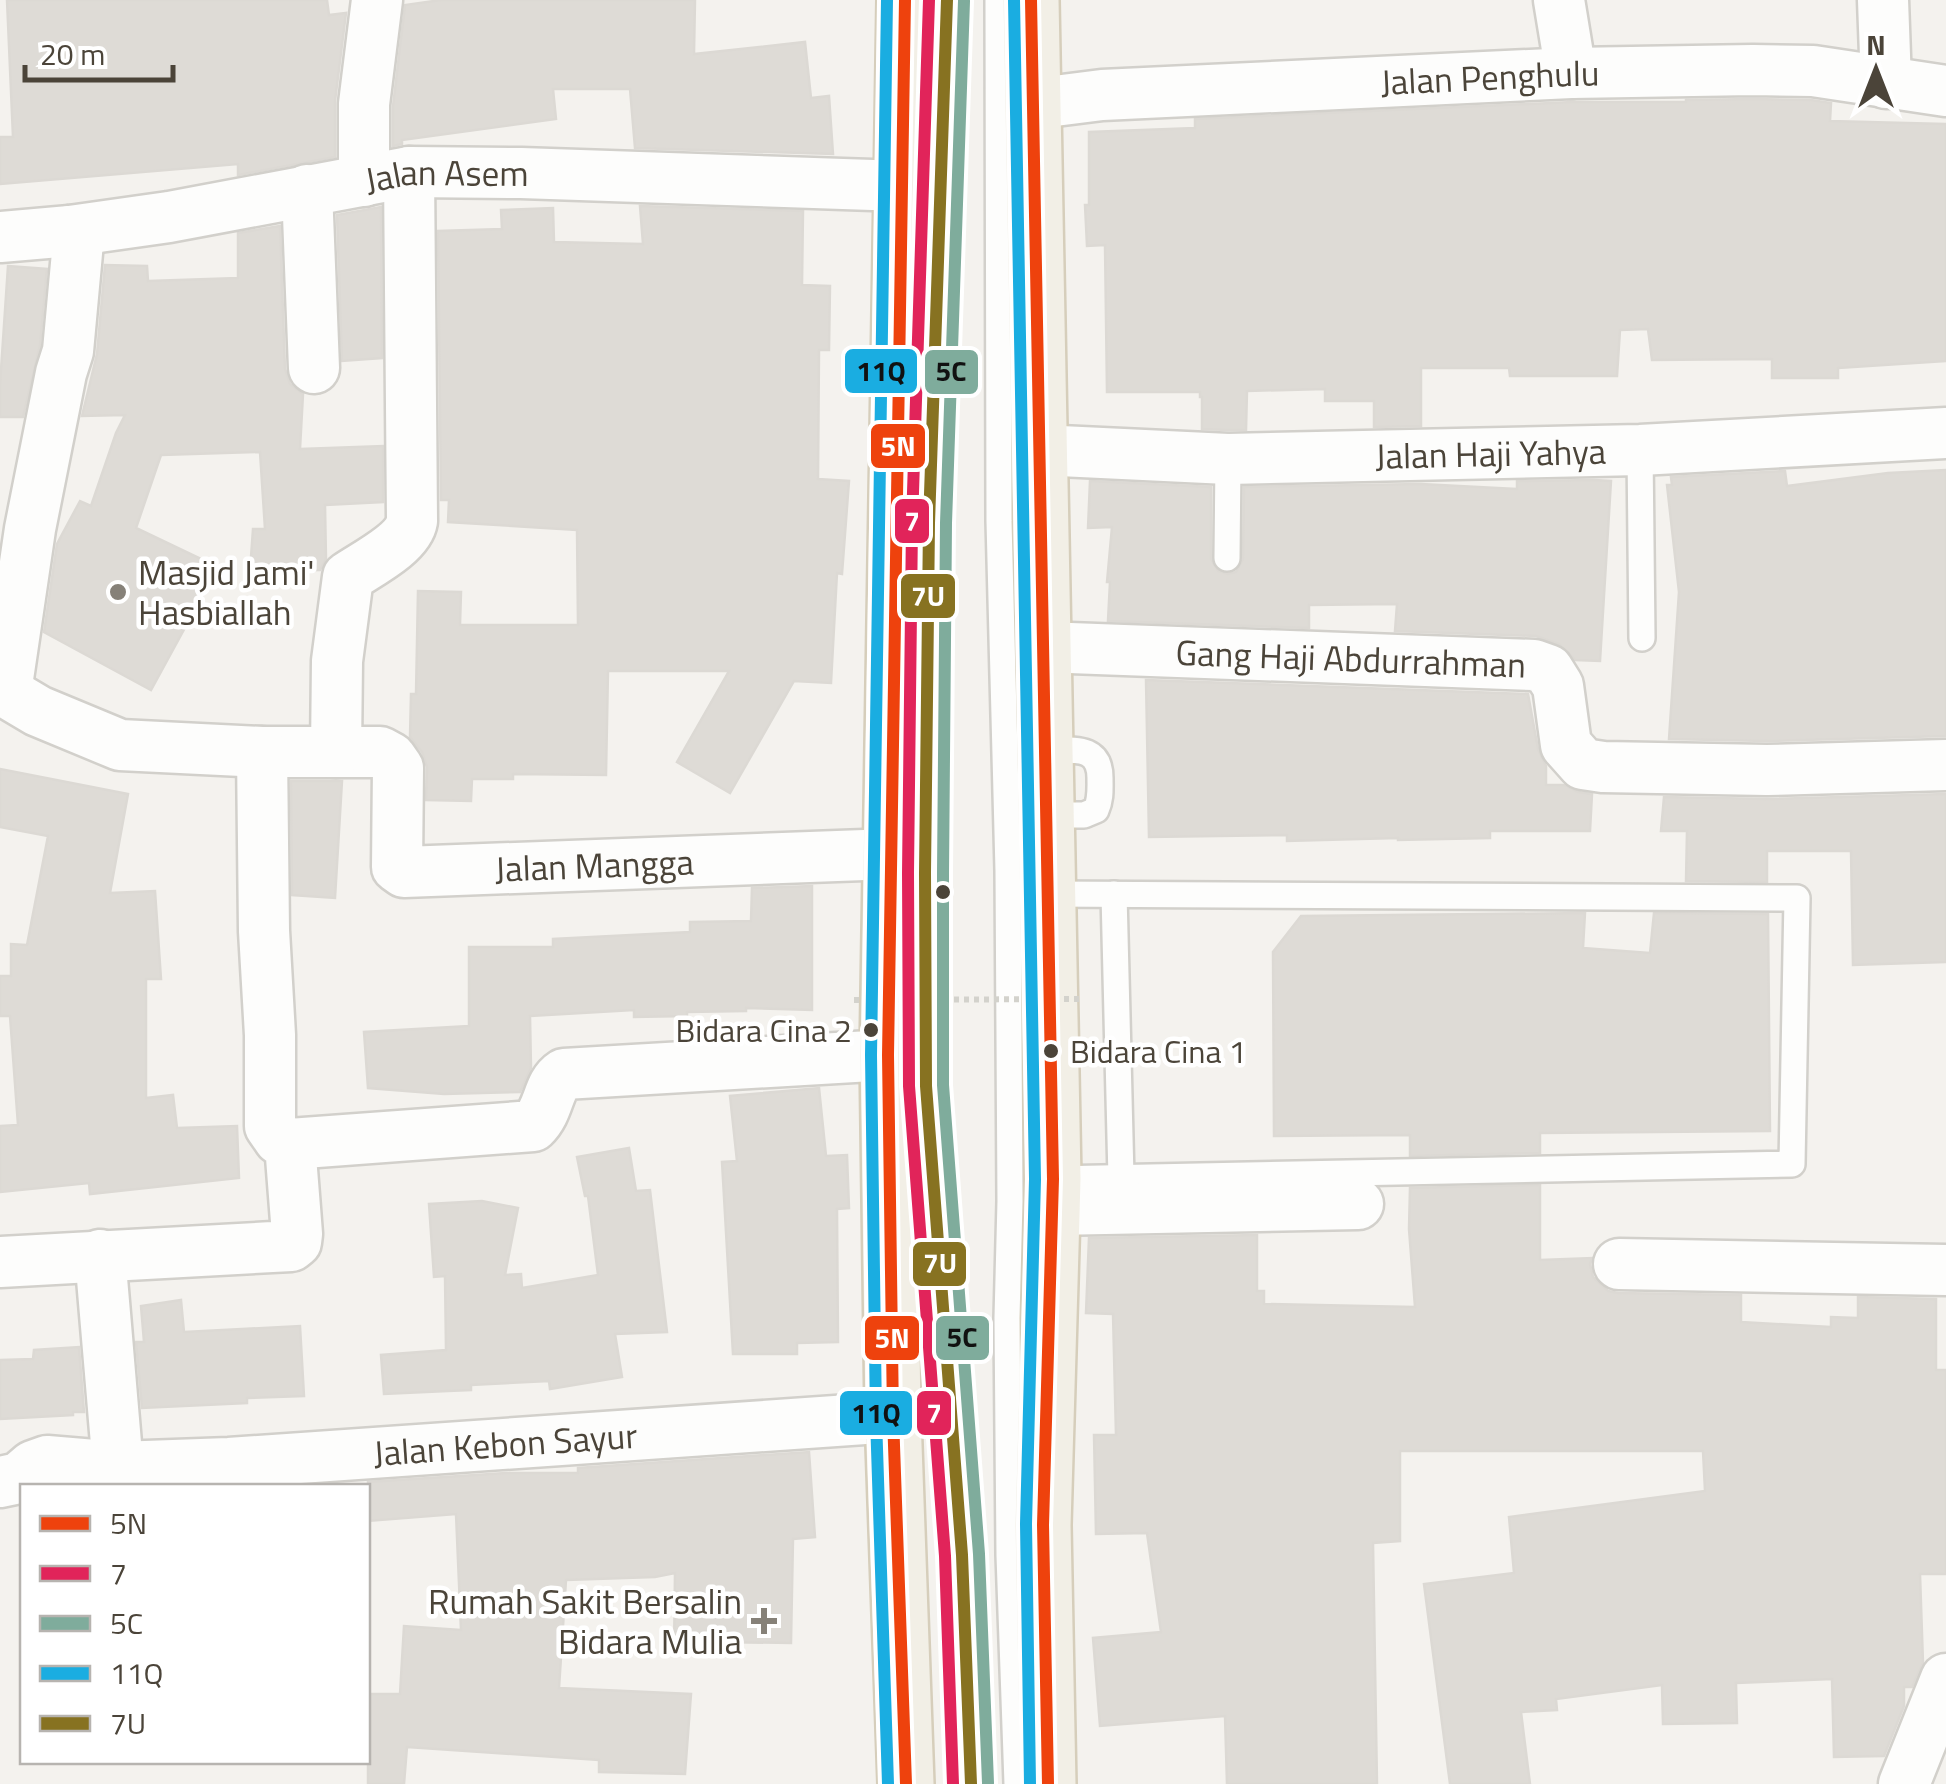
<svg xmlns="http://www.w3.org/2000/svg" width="1946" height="1784" viewBox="0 0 1946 1784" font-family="'Titillium Web',sans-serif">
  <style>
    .building { fill: #dedbd6; stroke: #dcd9d4; stroke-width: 2.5 }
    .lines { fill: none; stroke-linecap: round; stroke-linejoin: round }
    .service-casing { stroke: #d2d0cb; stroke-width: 30 }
    .minor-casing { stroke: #d2d0cb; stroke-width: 55 }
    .primary-casing { stroke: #d6cebb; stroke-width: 60 }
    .service { stroke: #fdfdfc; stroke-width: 25 }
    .minor { stroke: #fdfdfc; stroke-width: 50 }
    .primary { stroke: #f2efe6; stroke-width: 55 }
    .path-bridge { stroke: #d3d2cc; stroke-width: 6; stroke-dasharray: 5 5; stroke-linecap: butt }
    .bus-1-casing { stroke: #fff; stroke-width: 20 }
    .bus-2-casing { stroke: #fff; stroke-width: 20 }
    .bus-3-casing { stroke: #fff; stroke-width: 20 }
    .bus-4-casing { stroke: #fff; stroke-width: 20 }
    .bus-5-casing { stroke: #fff; stroke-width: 20 }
    .bus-1 { stroke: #ee420d; stroke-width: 12 }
    .bus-2 { stroke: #e1245a; stroke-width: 12 }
    .bus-3 { stroke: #7fac9c; stroke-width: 12 }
    .bus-4 { stroke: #1aade1; stroke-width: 12 }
    .bus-5 { stroke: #877221; stroke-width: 12 }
    .poi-dot { fill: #868178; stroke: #fff; stroke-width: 4 }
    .bus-dot { fill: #4b4439; stroke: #fff; stroke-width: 4 }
    .labels { text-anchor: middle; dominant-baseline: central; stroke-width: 9; stroke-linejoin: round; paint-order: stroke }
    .bus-label { font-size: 32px; fill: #4b4439; stroke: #fff; text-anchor: end }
    .street-label { font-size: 35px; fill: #4b4439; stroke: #fff }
    .poi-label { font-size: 35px; fill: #4b4439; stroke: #fff; text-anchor: start }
    .line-badge { stroke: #fff; stroke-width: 4 }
    .badge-label { font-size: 28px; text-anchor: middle; font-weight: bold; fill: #fff }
    .pale-badge-label { font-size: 28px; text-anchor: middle; font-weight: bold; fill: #111 }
  </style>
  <rect width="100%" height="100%" fill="#f4f2ee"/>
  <g class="building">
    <polygon points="7,0 327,0 329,15 346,13 335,101 335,157 238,175 238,164 0,184 0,137 13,137"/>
    <polygon points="441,0 695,0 694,54 805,42 811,98 829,96 833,154 635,148 630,89 553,89 556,119 402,140 402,144 393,146 393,106 405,5"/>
    <polygon points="1753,99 1811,100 1831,103 1830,121 1946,124 1946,361 1838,368 1838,378 1772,378 1772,359 1652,360 1648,329 1620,330 1617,376 1510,376 1509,368 1421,368 1421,426 1374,427 1374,401 1325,401 1325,389 1247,391 1246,430 1228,430 1202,429 1202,397 1200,397 1200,392 1107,392 1105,245 1087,246 1085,205 1089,205 1089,132 1195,128 1195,119 1572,102 1686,102 1686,100"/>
    <polygon points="640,206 803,211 802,285 830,286 829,350 819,350 818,479 849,481 842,574 837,573 831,683 794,681 730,793 677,762 729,671 608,671 606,775 513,774 513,779 472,779 471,801 426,800 427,767 422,752 410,737 411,694 416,694 418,591 461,592 460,625 578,625 577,530 448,522 449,500 441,500 438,231 502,229 501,210 553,208 554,242 643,244"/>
    <polygon points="381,207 382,358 342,361 337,215"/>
    <polygon points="280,226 285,369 290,384 303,394 300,449 383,446 383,502 325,505 326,559 320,570 250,571 253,529 265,529 260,452 161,455 136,528 218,567 151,690 44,632 57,544 80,501 91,506 116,433 125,415 82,416 97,354 105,265 147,266 148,281 238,278 238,233"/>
    <polygon points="8,266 47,269 40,345 23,417 0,417 0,385"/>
    <polygon points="1946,470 1946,736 1767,741 1669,739 1679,592 1667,485 1672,485 1671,477 1785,471 1787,486 1888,473"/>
    <polygon points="1594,480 1611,481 1600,661 1575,660 1559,644 1536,636 1395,631 1397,604 1309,605 1309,628 1108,621 1110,582 1107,582 1112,527 1088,528 1090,481 1211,487 1211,559 1218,571 1228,574 1236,572 1243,559 1244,487 1421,484 1517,489 1517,481"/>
    <polygon points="1146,680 1528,694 1538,749 1546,766 1546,785 1565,785 1578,792 1592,794 1590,831 1490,831 1490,838 1398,840 1398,838 1287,841 1287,835 1149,837"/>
    <polygon points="0,769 128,794 110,893 155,891 161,979 146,979 146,1098 173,1095 177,1128 237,1126 239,1178 90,1194 89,1183 0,1192 0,1126 18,1125 10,1016 0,1016 0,976 11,976 11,944 27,945 48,836 0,827"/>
    <polygon points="291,781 342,781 335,898 292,895"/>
    <polygon points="1946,794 1946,962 1853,965 1851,851 1767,851 1767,882 1686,881 1687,831 1661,831 1664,797 1768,799"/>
    <polygon points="812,886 812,1010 746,1008 746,1011 687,1012 687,1016 634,1017 634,1010 530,1016 531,1068 520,1092 444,1094 368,1088 364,1032 469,1026 469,947 553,947 553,939 690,932 690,922 751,921 752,888"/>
    <polygon points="1585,913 1583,948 1650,953 1654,913 1768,914 1770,1131 1540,1133 1540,1153 1410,1156 1410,1135 1274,1136 1273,952 1301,916"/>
    <polygon points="819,1088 826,1156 847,1155 849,1208 837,1209 838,1342 797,1343 797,1354 733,1354 722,1162 737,1161 730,1096"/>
    <polygon points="629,1148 636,1191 650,1190 667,1332 615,1334 622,1377 550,1389 549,1381 471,1385 471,1390 448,1391 384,1394 381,1355 446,1350 445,1276 434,1277 429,1204 482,1201 518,1208 505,1275 521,1274 522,1288 598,1275 588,1196 585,1196 577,1157"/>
    <polygon points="1540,1185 1540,1260 1592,1258 1590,1264 1593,1277 1608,1291 1618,1293 1741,1295 1741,1322 1831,1327 1831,1317 1858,1318 1858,1297 1936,1299 1936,1370 1946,1370 1946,1574 1920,1574 1923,1663 1912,1687 1904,1687 1904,1706 1884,1756 1834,1757 1832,1679 1736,1683 1737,1723 1663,1724 1662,1685 1556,1699 1557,1710 1521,1712 1530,1784 1450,1784 1424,1584 1514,1573 1509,1517 1705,1491 1703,1451 1400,1451 1400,1541 1373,1543 1377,1784 1227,1784 1225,1716 1100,1726 1093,1638 1161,1632 1147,1533 1096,1534 1094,1435 1116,1435 1113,1314 1086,1313 1089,1238 1257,1235 1257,1291 1264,1291 1264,1304 1415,1307 1409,1229 1410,1188"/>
    <polygon points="181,1300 184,1332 300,1326 304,1396 247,1398 247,1403 142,1408 136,1342 144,1342 141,1306"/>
    <polygon points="79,1347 84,1412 73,1412 73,1415 0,1419 0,1360 33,1359 34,1350"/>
    <polygon points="809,1452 815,1537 793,1539 791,1643 718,1642 718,1653 674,1652 675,1573 655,1577 566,1580 559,1688 691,1694 685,1774 599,1772 599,1760 407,1747 404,1784 368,1784 368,1694 400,1694 404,1626 461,1630 456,1514 368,1521 368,1482 506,1473 578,1473 578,1468"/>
  </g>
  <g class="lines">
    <defs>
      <g id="service">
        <polyline points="947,0 929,523 925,873 926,1086 962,1555 971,1784"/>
        <polyline points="998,0 999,521 1008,871 1010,1201 1007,1318 1009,1555 1017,1784"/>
        <polyline points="1640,450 1642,638"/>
        <polyline points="1227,558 1228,459"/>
        <path d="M 1044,750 C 1070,751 1100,743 1100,778 C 1100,789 1101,799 1096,810 L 1084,815 L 1045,815"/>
        <polyline points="1047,894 1797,898 1792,1164 1053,1179"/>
        <polyline points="1114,894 1121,1178"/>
      </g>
      <g id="minor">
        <polyline points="1559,0 1571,73"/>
        <polyline points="1883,0 1886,83"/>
        <path id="s1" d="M 1031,104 L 1102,95 L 1571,73 L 1753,70 L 1813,71 L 1946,91"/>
        <polyline points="364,181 364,104 377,0"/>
        <polyline points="307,190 314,368"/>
        <path id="s2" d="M 0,237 L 70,231 L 169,217 L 409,172 L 521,173 L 902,186"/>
        <path id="s3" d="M 1039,450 L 1228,459 L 1640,450 L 1946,433"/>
        <path id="s4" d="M 1043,647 L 1534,665 L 1548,670 L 1558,686 L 1566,745 L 1583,764 L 1603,767 L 1767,770 L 1946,765"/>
        <path id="s5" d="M 0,691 L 6,692 L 38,711 L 120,745 L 262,752 L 380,752 L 391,758 L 398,768 L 397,867 L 404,872 L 892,854"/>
        <polyline points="6,692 30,529 61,373 68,351 78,242 70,231"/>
        <path d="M 336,752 L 337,661 L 348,577 C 367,564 408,544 412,521 L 409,172"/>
        <path d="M 290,1144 L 533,1126 C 550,1110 547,1085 564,1074 L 888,1055"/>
        <polyline points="1053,1210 1358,1204"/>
        <polyline points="100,1255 118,1467"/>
        <polyline points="0,1262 291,1246 296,1242 297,1234 290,1144 279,1139 270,1126 270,1035 264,931 262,752"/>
        <polyline points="1619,1264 1946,1270"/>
        <path id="s6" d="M 0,1482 L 19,1478 L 33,1466 L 47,1461 L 118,1467 L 229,1463 L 893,1417"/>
        <polyline points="1904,1784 1946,1679"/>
      </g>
      <g id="primary">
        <polyline points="905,0 888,1055 893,1417 906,1784"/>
        <polyline points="1031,0 1053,1179 1043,1525 1048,1784"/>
      </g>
    </defs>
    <use href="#service" class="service-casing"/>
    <use href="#minor" class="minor-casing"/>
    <use href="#primary" class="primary-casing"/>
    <use href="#service" class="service"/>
    <use href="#minor" class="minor"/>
    <use href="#primary" class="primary"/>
    <polyline class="path-bridge" points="854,1000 1079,999"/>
    <defs>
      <g id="bus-1">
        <polyline points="905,0 888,1055 893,1417 906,1784"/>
        <polyline points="1031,0 1053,1179 1043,1525 1048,1784"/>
      </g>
      <polyline id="bus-2" points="929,0 912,523 908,873 909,1086 945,1556 953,1784"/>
      <polyline id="bus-3" points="964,1 946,523 943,873 943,1085 979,1554 988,1783"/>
      <g id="bus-4">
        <polyline points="887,0 871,1055 876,1418 888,1784"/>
        <polyline points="1014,0 1035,1179 1026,1524 1030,1784"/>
      </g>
      <polyline id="bus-5" points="947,0 929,523 925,873 926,1086 962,1555 971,1784"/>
    </defs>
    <use href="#bus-1" class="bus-1-casing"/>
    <use href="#bus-2" class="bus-2-casing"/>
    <use href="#bus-3" class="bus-3-casing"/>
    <use href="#bus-4" class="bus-4-casing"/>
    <use href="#bus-5" class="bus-5-casing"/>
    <use href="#bus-1" class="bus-1"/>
    <use href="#bus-2" class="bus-2"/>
    <use href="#bus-3" class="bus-3"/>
    <use href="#bus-4" class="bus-4"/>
    <use href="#bus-5" class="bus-5"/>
  </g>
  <g class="poi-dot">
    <circle cx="118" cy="592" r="10"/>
    <path d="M759 1606h10v10h10v10h-10v10h-10v-10h-10v-10h10z"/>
  </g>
  <g class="bus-dot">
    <circle cx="943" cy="892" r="9"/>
    <circle cx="871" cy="1030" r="9"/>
    <circle cx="1051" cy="1051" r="9"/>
  </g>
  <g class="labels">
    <g class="bus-label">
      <text x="852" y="1030">Bidara Cina 2</text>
      <text x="1070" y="1051" text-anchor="start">Bidara Cina 1</text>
    </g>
    <g class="street-label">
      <text stroke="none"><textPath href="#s1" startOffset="460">Jalan Penghulu</textPath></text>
      <text stroke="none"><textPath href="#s2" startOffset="452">Jalan Asem</textPath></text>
      <text stroke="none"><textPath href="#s3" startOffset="452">Jalan Haji Yahya</textPath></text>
      <text stroke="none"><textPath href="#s4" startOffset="308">Gang Haji Abdurrahman</textPath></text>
      <text stroke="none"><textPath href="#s5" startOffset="715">Jalan Mangga</textPath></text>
      <text stroke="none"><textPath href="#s6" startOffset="512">Jalan Kebon Sayur</textPath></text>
    </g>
    <g class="poi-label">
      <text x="138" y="572">Masjid Jami'<tspan x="138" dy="40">Hasbiallah</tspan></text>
      <text x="742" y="1601" text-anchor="end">Rumah Sakit Bersalin<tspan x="742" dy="40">Bidara Mulia</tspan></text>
    </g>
  </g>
  <g class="line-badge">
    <rect x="843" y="347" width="76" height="48" rx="10" fill="#1aade1"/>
    <rect x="923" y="348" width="57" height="48" rx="10" fill="#7fac9c"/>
    <rect x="869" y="422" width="58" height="48" rx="10" fill="#ee420d"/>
    <rect x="893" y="497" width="38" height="48" rx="10" fill="#e1245a"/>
    <rect x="899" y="572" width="58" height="48" rx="10" fill="#877221"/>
    <rect x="911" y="1240" width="57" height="48" rx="10" fill="#877221"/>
    <rect x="934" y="1314" width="57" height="48" rx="10" fill="#7fac9c"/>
    <rect x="863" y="1314" width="58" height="48" rx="10" fill="#ee420d"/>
    <rect x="915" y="1389" width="38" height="48" rx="10" fill="#e1245a"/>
    <rect x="838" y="1389" width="76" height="48" rx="10" fill="#1aade1"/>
  </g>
  <g class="badge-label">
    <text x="898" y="456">5N</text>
    <text x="912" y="531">7</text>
    <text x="928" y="606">7U</text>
    <text x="940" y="1273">7U</text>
    <text x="892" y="1348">5N</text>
    <text x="934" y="1423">7</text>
  </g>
  <g class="pale-badge-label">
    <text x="881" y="381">11Q</text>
    <text x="951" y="381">5C</text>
    <text x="962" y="1347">5C</text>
    <text x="876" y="1423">11Q</text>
  </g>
  <rect x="20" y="1484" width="350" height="280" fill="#ffffff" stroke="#b7b4b0" stroke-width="2.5"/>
  <rect x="40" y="1516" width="50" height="15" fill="#ee420d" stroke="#b7b4b0" stroke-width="2.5"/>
  <text x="110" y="1534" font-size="30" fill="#4b4439">5N</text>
  <rect x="40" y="1566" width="50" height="15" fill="#e1245a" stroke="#b7b4b0" stroke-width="2.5"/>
  <text x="110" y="1584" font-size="30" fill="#4b4439">7</text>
  <rect x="40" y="1616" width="50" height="15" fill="#7fac9c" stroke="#b7b4b0" stroke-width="2.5"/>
  <text x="110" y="1634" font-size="30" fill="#4b4439">5C</text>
  <rect x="40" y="1666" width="50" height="15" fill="#1aade1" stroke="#b7b4b0" stroke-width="2.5"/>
  <text x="110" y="1684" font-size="30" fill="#4b4439">11Q</text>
  <rect x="40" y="1716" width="50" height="15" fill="#877221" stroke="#b7b4b0" stroke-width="2.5"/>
  <text x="110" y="1734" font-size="30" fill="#4b4439">7U</text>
  <g transform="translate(1876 70)" stroke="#ffffff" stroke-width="8" paint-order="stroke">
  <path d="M0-8L18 38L0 25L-18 38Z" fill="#4b4439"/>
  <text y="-15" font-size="28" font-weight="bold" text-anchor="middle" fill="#4b4439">N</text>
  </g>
  <path d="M25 65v15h148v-15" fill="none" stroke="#4b4439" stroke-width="5"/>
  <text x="40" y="65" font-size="30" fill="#4b4439" stroke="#ffffff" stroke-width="8" paint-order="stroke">20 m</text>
</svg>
